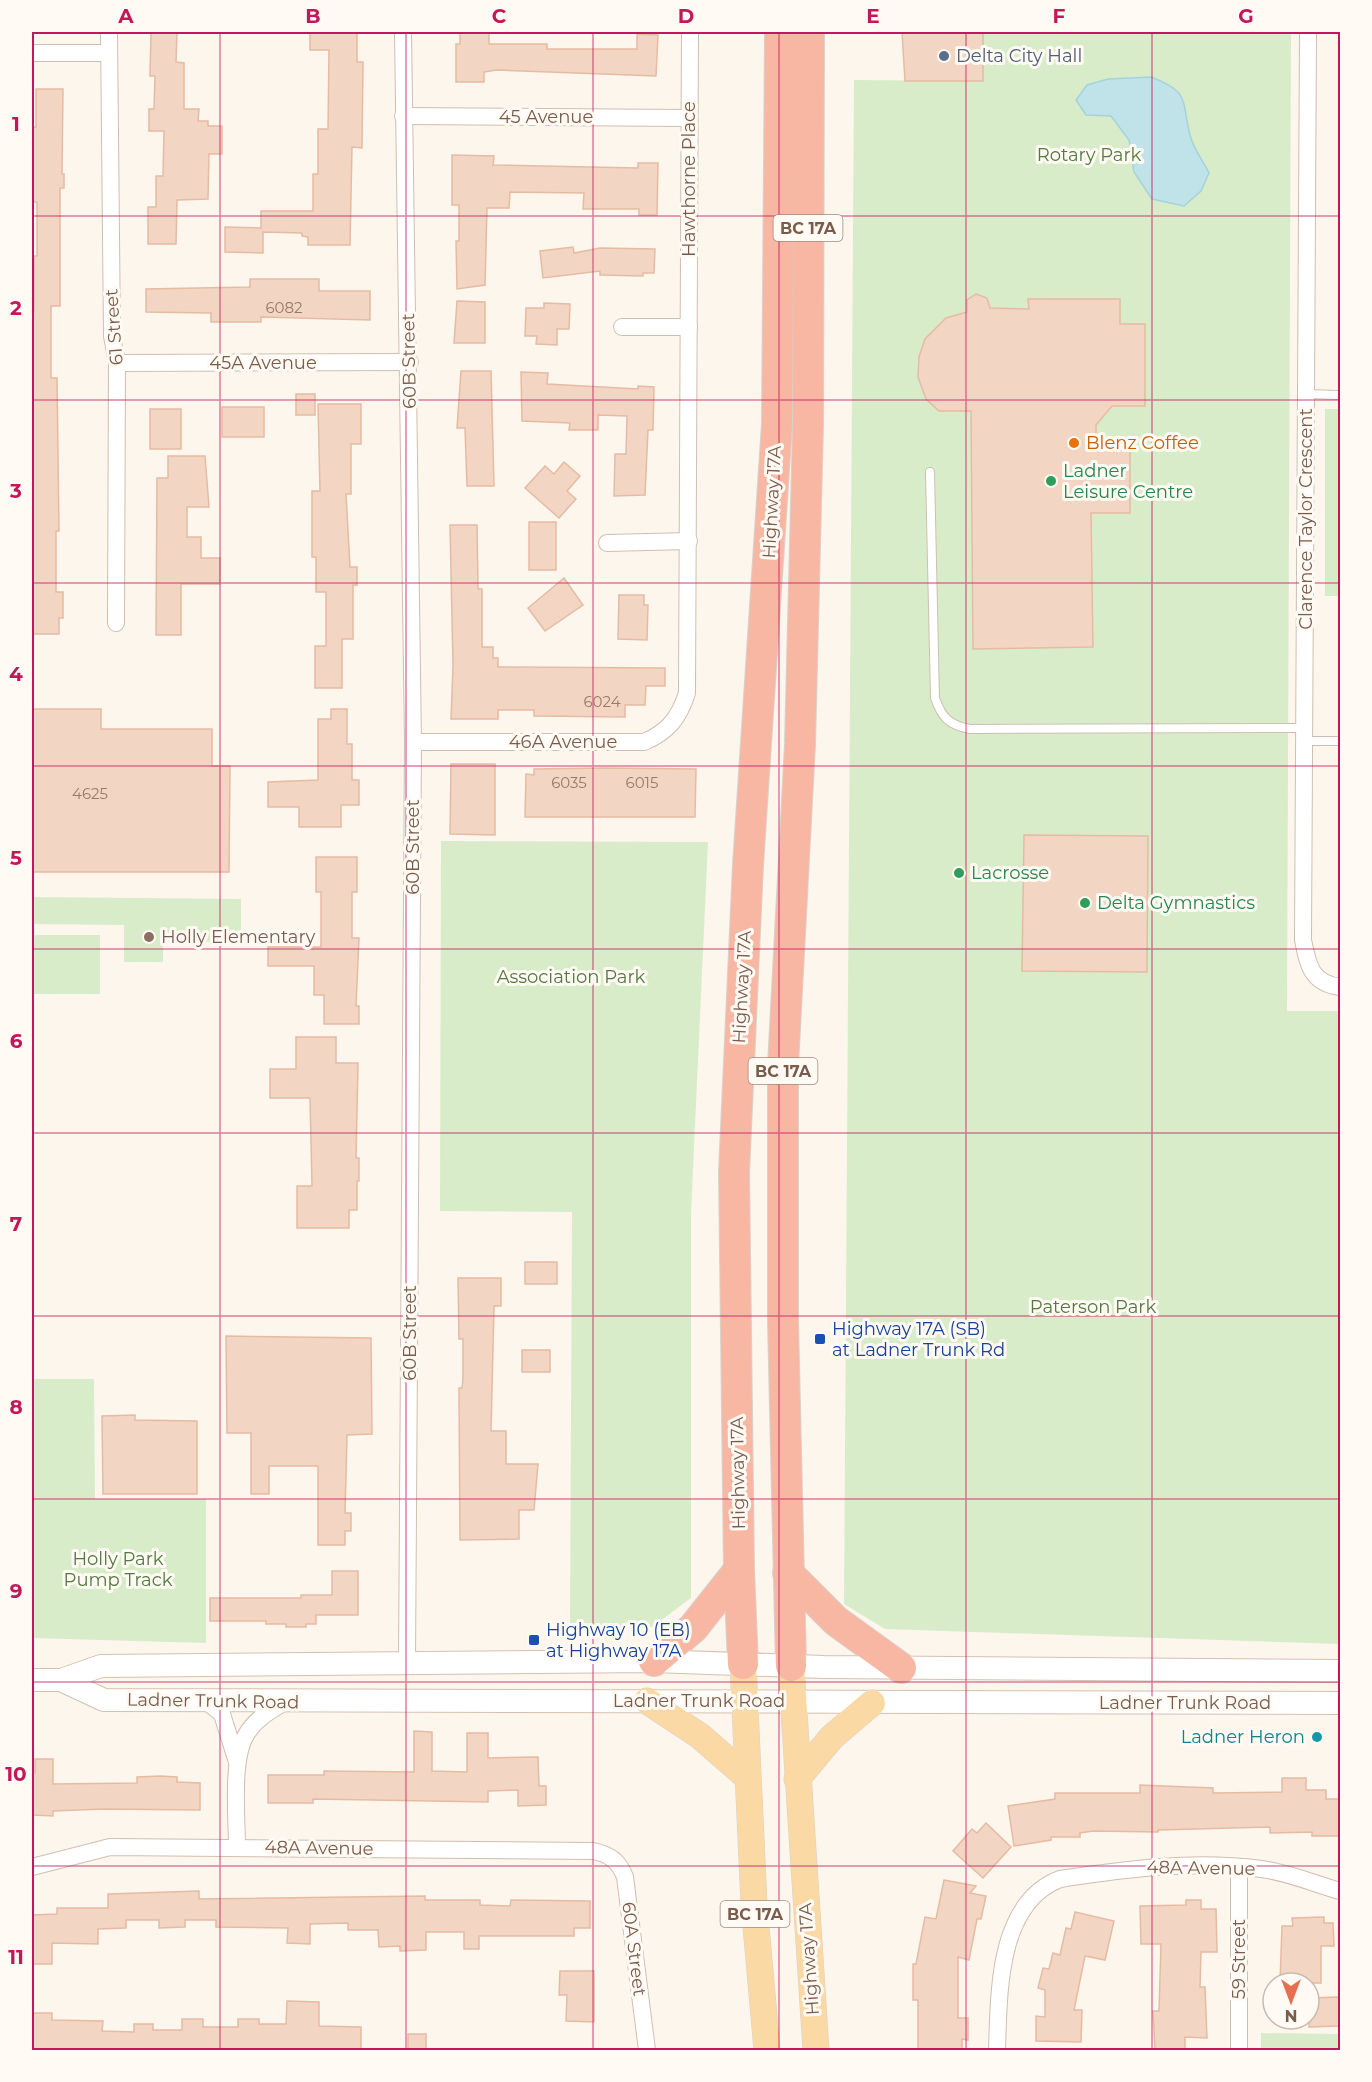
<svg xmlns="http://www.w3.org/2000/svg" width="1372" height="2082" viewBox="0 0 1372 2082" font-family="Montserrat,sans-serif">
  <style>
    .green { fill: #d8ecc9 }
    .water { fill: #bfe3e8; stroke: #a5d3da; stroke-width: 1.5 }
    .building { fill: #f3d5c3; stroke: #e6bba3; stroke-width: 1.5 }
    .lines { fill: none; stroke-linecap: round; stroke-linejoin: round }
    .service-casing { stroke: #d1beb0; stroke-width: 10 }
    .minor-casing { stroke: #d1beb0; stroke-width: 18 }
    .secondary-casing { stroke: #d6c0b0; stroke-width: 24 }
    .primary-casing { stroke: #dad1cd; stroke-width: 27 }
    .motorway-casing { stroke: #dad1cd; stroke-width: 32 }
    .service { stroke: #fff; stroke-width: 8 }
    .minor { stroke: #fff; stroke-width: 16 }
    .secondary { stroke: #fff; stroke-width: 22 }
    .primary { stroke: #fbd9a5; stroke-width: 26 }
    .motorway { stroke: #f7b7a3; stroke-width: 30 }
    .grid { fill: none; stroke: #c2185b; stroke-width: 1.5; stroke-opacity: 0.55 }
    .service-dot { fill: #5c6f8a; stroke: #fffaf3; stroke-width: 2 }
    .food-dot { fill: #e8710a; stroke: #fffaf3; stroke-width: 2 }
    .leisure-dot { fill: #2e9e5b; stroke: #fffaf3; stroke-width: 2 }
    .education-dot { fill: #8d6e63; stroke: #fffaf3; stroke-width: 2 }
    .transit-dot { fill: #1a4fb4; stroke: #fffaf3; stroke-width: 2 }
    .culture-dot { fill: #0f9aa8; stroke: #fffaf3; stroke-width: 2 }
    .labels { text-anchor: middle; dominant-baseline: central; stroke-width: 6; stroke-linejoin: round; paint-order: stroke }
    .number-label { font-size: 15px; fill: #987a6a }
    .shield { fill: #fffaf3; stroke: #a28b7f; stroke-width: 1.5 }
    .shield-label { font-size: 16px; font-weight: bold; fill: #7a5c4d }
    .service-label { font-size: 18px; fill: #4e5e75; stroke: #fffaf3; text-anchor: start }
    .street-label { font-size: 18px; fill: #7a5c4d; stroke: #fffaf3 }
    .park-label { font-size: 18px; fill: #537a41; stroke: #fffaf3 }
    .food-label { font-size: 18px; fill: #c56008; stroke: #fffaf3; text-anchor: start }
    .leisure-label { font-size: 18px; fill: #27864d; stroke: #fffaf3; text-anchor: start }
    .education-label { font-size: 18px; fill: #785e54; stroke: #fffaf3; text-anchor: start }
    .transit-label { font-size: 18px; fill: #164399; stroke: #fffaf3; text-anchor: start }
    .culture-label { font-size: 18px; fill: #0d838f; stroke: #fffaf3; text-anchor: end }
    .neatline { fill: none; stroke: #c2185b; stroke-width: 2 }
    .grid-label { font-size: 20px; text-anchor: middle; font-weight: bold; fill: #c2185b }
  </style>
  <rect width="100%" height="100%" fill="#fdf6ec"/>
  <g class="green">
    <polygon points="983,32 1291,32 1287,1011 1340,1011 1340,1644 885,1629 844,1604 854,80 983,81"/>
    <rect x="1325" y="409" width="15" height="187"/>
    <polygon points="441,841 708,842 691,1213 691,1598 652,1627 570,1626 572,1212 440,1211"/>
    <polygon points="32,897 241,899 241,942 163,941 163,962 124,962 124,925 32,924"/>
    <rect x="32" y="935" width="68" height="59"/>
    <polygon points="32,1379 94,1379 95,1499 206,1499 206,1643 32,1638"/>
    <polygon points="1261,2033 1340,2034 1340,2050 1261,2050"/>
  </g>
  <path class="water" d="M 1151,77 C 1190,92 1181,98 1190,135 C 1193,148 1203,161 1209,173 L 1201,191 L 1184,206 L 1152,199 L 1134,172 L 1129,140 L 1111,116 L 1086,115 L 1076,100 L 1087,85 L 1108,79 Z"/>
  <g class="building">
    <polygon points="151,32 177,32 176,62 184,63 184,109 199,109 198,121 208,121 208,126 222,126 222,154 209,154 208,199 177,200 176,244 148,244 148,207 156,207 156,176 163,176 164,131 149,131 149,109 154,109 155,76 150,76"/>
    <polygon points="310,32 357,32 357,62 363,62 362,148 352,147 350,245 308,245 308,237 302,236 302,233 263,232 263,253 225,252 225,227 261,228 261,211 313,211 313,174 318,174 318,129 328,129 329,50 310,50"/>
    <polygon points="460,32 489,32 489,44 547,44 547,49 637,49 637,34 658,35 656,76 497,70 484,72 484,82 456,82 456,44 460,44"/>
    <polygon points="902,32 983,32 983,81 905,81"/>
    <polygon points="36,89 63,89 62,174 64,174 64,188 60,188 60,306 51,306 51,378 57,378 59,531 56,531 56,592 63,592 63,618 59,618 59,634 32,634 32,312 34,312 34,256 37,256 37,202 32,202 32,127 36,127"/>
    <polygon points="452,155 494,156 493,165 638,168 638,163 658,163 657,215 639,215 639,209 583,209 584,193 510,192 509,208 487,208 485,285 457,289 456,241 459,241 459,205 452,205"/>
    <polygon points="573,247 574,253 600,248 655,249 654,273 643,273 643,276 600,275 600,271 543,278 540,251"/>
    <polygon points="250,279 319,279 319,291 370,291 370,320 261,317 261,322 211,322 211,313 146,312 146,289 250,287"/>
    <polygon points="976,294 987,298 990,308 1029,309 1028,299 1120,299 1120,324 1145,324 1145,406 1112,406 1096,425 1096,449 1130,447 1130,513 1091,513 1093,647 973,649 971,411 939,411 926,399 918,377 919,357 925,339 946,318 967,312 967,300"/>
    <polygon points="457,301 485,302 485,343 454,343"/>
    <polygon points="544,303 570,304 569,329 557,329 557,345 536,344 537,336 525,336 526,308 544,308"/>
    <polygon points="461,371 491,371 494,486 467,486 465,428 457,428"/>
    <polygon points="521,372 548,373 547,384 638,389 638,386 654,387 653,430 648,430 645,495 614,496 615,454 626,454 627,416 598,415 598,430 569,430 570,423 522,421"/>
    <rect x="296" y="394" width="19" height="21"/>
    <polygon points="318,404 361,404 361,444 351,444 351,494 346,494 350,567 357,567 357,585 353,585 353,639 342,639 342,688 315,688 315,646 326,646 326,592 316,592 316,557 312,557 312,491 320,491"/>
    <rect x="222" y="407" width="42" height="30"/>
    <rect x="150" y="409" width="31" height="40"/>
    <polygon points="168,456 205,456 209,507 187,507 187,537 201,537 201,558 220,558 220,584 181,584 181,635 156,635 157,478 168,478"/>
    <polygon points="564,462 580,476 567,491 576,499 559,518 525,488 545,466 554,474"/>
    <rect x="529" y="522" width="27" height="48"/>
    <polygon points="450,525 477,525 478,589 482,589 482,647 493,647 493,658 498,658 498,667 665,668 665,686 646,686 645,705 625,705 625,717 534,716 534,710 498,710 498,719 451,719 453,665"/>
    <polygon points="564,578 583,605 545,631 528,608"/>
    <polygon points="619,595 644,595 644,605 648,605 647,640 618,639"/>
    <polygon points="32,709 101,709 101,729 212,729 212,766 230,766 229,872 32,872"/>
    <polygon points="331,709 347,709 347,744 352,744 352,780 359,780 359,805 341,805 341,827 299,827 299,807 268,807 268,782 318,780 318,719 331,719"/>
    <polygon points="451,764 495,764 495,835 450,834"/>
    <polygon points="605,768 696,769 695,817 525,817 526,774 534,775 534,769"/>
    <polygon points="1024,835 1148,836 1147,972 1022,971"/>
    <polygon points="316,857 357,857 357,892 352,892 352,938 359,938 356,1006 359,1006 359,1024 324,1024 324,995 314,995 314,966 268,966 268,947 321,947 321,892 316,892"/>
    <polygon points="296,1037 336,1037 336,1063 358,1063 356,1158 359,1158 359,1181 357,1181 357,1210 349,1210 349,1228 297,1228 297,1186 312,1186 310,1098 270,1098 270,1069 296,1069"/>
    <rect x="525" y="1262" width="32" height="22"/>
    <polygon points="458,1278 501,1278 501,1306 494,1306 491,1431 506,1431 506,1464 538,1464 534,1510 519,1510 519,1539 460,1540 459,1388 462,1388 463,1379 463,1339 459,1339"/>
    <polygon points="226,1336 371,1338 372,1434 347,1435 345,1513 351,1513 351,1531 345,1531 345,1545 318,1545 318,1466 269,1466 269,1494 251,1494 251,1433 227,1433"/>
    <rect x="522" y="1350" width="28" height="22"/>
    <polygon points="135,1415 135,1420 197,1421 197,1494 103,1494 102,1416"/>
    <polygon points="332,1571 358,1571 358,1615 316,1615 316,1624 306,1624 306,1627 286,1627 286,1624 266,1624 266,1621 210,1621 210,1598 301,1598 301,1595 332,1595"/>
    <polygon points="414,1731 432,1732 432,1771 467,1772 467,1733 488,1733 488,1758 538,1757 539,1786 546,1786 546,1805 518,1806 518,1790 488,1791 488,1802 313,1799 313,1803 268,1803 268,1775 324,1775 324,1771 414,1772"/>
    <polygon points="35,1759 53,1759 53,1784 137,1783 137,1777 160,1776 177,1777 177,1782 200,1783 200,1810 104,1809 53,1811 53,1816 32,1815 32,1773 35,1773"/>
    <polygon points="1282,1778 1306,1778 1306,1790 1326,1790 1326,1799 1341,1799 1341,1836 1312,1836 1312,1832 1270,1833 1270,1827 1158,1830 1158,1832 1093,1831 1080,1833 1080,1837 1051,1837 1051,1840 1014,1846 1008,1806 1055,1799 1055,1793 1140,1793 1140,1785 1213,1788 1213,1793 1282,1792"/>
    <polygon points="986,1823 1011,1847 983,1878 953,1851 972,1829 977,1833"/>
    <polygon points="944,1880 976,1886 970,1893 986,1896 981,1919 977,1919 969,1960 958,1957 958,2018 968,2018 968,2040 962,2039 962,2050 918,2050 918,2000 913,2000 913,1964 916,1964 925,1917 936,1919"/>
    <polygon points="199,1891 199,1899 425,1896 425,1900 480,1900 480,1905 510,1906 511,1900 590,1901 590,1928 574,1928 574,1936 479,1936 479,1949 464,1949 464,1932 426,1932 426,1950 400,1951 400,1946 379,1947 378,1930 348,1930 348,1923 310,1924 310,1944 287,1943 288,1928 216,1927 216,1920 185,1920 185,1927 159,1928 159,1920 126,1920 126,1928 98,1929 98,1944 52,1943 52,1964 32,1964 32,1915 57,1914 57,1908 108,1908 108,1894"/>
    <polygon points="1186,1900 1201,1900 1201,1909 1216,1909 1217,1952 1201,1952 1200,1987 1205,1987 1207,2038 1185,2037 1185,2049 1155,2049 1153,2011 1159,2011 1161,1944 1141,1944 1140,1906 1186,1905"/>
    <polygon points="1075,1912 1114,1921 1105,1960 1085,1956 1074,2010 1082,2010 1081,2042 1036,2041 1036,2016 1045,2017 1045,1990 1038,1988 1043,1968 1049,1969 1053,1953 1060,1955 1066,1928 1071,1929"/>
    <polygon points="1324,1917 1324,1923 1333,1923 1334,1946 1321,1946 1321,1983 1280,1983 1282,1926 1293,1926 1292,1918"/>
    <polygon points="560,1971 594,1971 594,2022 566,2021 567,1995 559,1995"/>
    <polygon points="1339,1997 1339,2026 1309,2027 1309,1998"/>
    <polygon points="287,2001 319,2002 319,2026 361,2027 361,2050 32,2050 32,2013 52,2013 52,2020 103,2021 102,2031 134,2032 134,2024 153,2024 153,2030 182,2030 182,2019 203,2019 203,2027 238,2027 238,2019 259,2019 259,2024 286,2024"/>
    <rect x="408" y="2034" width="18" height="16"/>
  </g>
  <g class="lines">
    <defs>
      <g id="service">
        <polyline points="1306,394 1340,395"/>
        <path d="M 930,472 L 935,698 C 942,718 949,725 970,729 L 1304,728"/>
        <polyline points="1304,741 1340,741"/>
      </g>
      <g id="minor">
        <polyline points="109,32 112,336 117,363 116,623"/>
        <polyline points="403,32 413,742 407,1662"/>
        <path d="M 1308,32 L 1303,940 C 1308,965 1311,983 1340,987"/>
        <polyline points="32,53 109,53"/>
        <polyline points="403,116 689,118"/>
        <polyline points="622,327 689,327"/>
        <polyline points="117,363 410,362"/>
        <polyline points="607,543 689,541"/>
        <path d="M 413,742 L 644,742 C 668,732 679,718 687,693 L 690,32"/>
        <polyline points="207,1702 222,1714 237,1762"/>
        <path d="M 237,1848 C 237,1818 231,1760 246,1735 C 255,1719 270,1711 285,1702"/>
        <path d="M 32,1867 L 110,1847 L 593,1851 C 609,1854 619,1861 625,1877 L 647,2050"/>
        <polyline points="1239,1867 1239,2050"/>
        <path d="M 997,2050 C 999,1994 997,1903 1060,1879 C 1126,1869 1194,1860 1261,1869 C 1287,1872 1315,1884 1340,1891"/>
      </g>
      <g id="secondary">
        <polyline points="32,1680 61,1680 101,1666 654,1661 824,1667 1340,1671"/>
        <polyline points="61,1680 104,1700 1340,1703"/>
      </g>
      <g id="primary">
        <polyline points="743,1664 754,1904 767,2050"/>
        <polyline points="791,1666 816,2050"/>
        <polyline points="647,1701 700,1736 747,1777"/>
        <polyline points="797,1779 832,1737 872,1703"/>
      </g>
      <g id="motorway">
        <polyline points="788,1573 836,1621 901,1668"/>
        <polyline points="654,1661 693,1628 739,1570"/>
        <polyline points="743,1664 739,1570 734,1172 748,865 777,424 780,32"/>
        <polyline points="791,1666 783,1321 783,1066 800,744 808,425 809,32"/>
      </g>
    </defs>
    <use href="#service" class="service-casing"/>
    <use href="#minor" class="minor-casing"/>
    <use href="#secondary" class="secondary-casing"/>
    <use href="#primary" class="primary-casing"/>
    <use href="#motorway" class="motorway-casing"/>
    <use href="#service" class="service"/>
    <use href="#minor" class="minor"/>
    <use href="#secondary" class="secondary"/>
    <use href="#primary" class="primary"/>
    <use href="#motorway" class="motorway"/>
  </g>
  <path class="grid" d="M 220,32 L 220,2050M 406,32 L 406,2050M 593,32 L 593,2050M 779,32 L 779,2050M 966,32 L 966,2050M 1152,32 L 1152,2050M 32,216 L 1340,216M 32,400 L 1340,400M 32,583 L 1340,583M 32,766 L 1340,766M 32,949 L 1340,949M 32,1133 L 1340,1133M 32,1316 L 1340,1316M 32,1499 L 1340,1499M 32,1682 L 1340,1682M 32,1866 L 1340,1866"/>
  <circle class="service-dot" cx="944" cy="56" r="6"/>
  <circle class="food-dot" cx="1074" cy="443" r="6"/>
  <g class="leisure-dot">
    <circle cx="1051" cy="481" r="6"/>
    <circle cx="959" cy="873" r="6"/>
    <circle cx="1085" cy="903" r="6"/>
  </g>
  <circle class="education-dot" cx="149" cy="937" r="6"/>
  <g class="transit-dot">
    <rect x="814" y="1333" width="12" height="12" rx="3"/>
    <rect x="528" y="1634" width="12" height="12" rx="3"/>
  </g>
  <circle class="culture-dot" cx="1317" cy="1737" r="6"/>
  <g class="labels">
    <g class="number-label">
      <text x="284" y="307">6082</text>
      <text x="602" y="701">6024</text>
      <text x="569" y="782">6035</text>
      <text x="642" y="782">6015</text>
      <text x="90" y="793">4625</text>
    </g>
    <g class="shield">
      <rect x="773.5" y="215" width="69" height="26" rx="4.5"/>
      <rect x="748.5" y="1058" width="69" height="26" rx="4.5"/>
      <rect x="720.5" y="1901" width="69" height="26" rx="4.5"/>
    </g>
    <g class="shield-label">
      <text x="808" y="228">BC 17A</text>
      <text x="783" y="1071">BC 17A</text>
      <text x="755" y="1914">BC 17A</text>
    </g>
    <g class="service-label">
      <text x="956" y="56">Delta City Hall</text>
    </g>
    <g class="street-label">
      <text x="546" y="117">45 Avenue</text>
      <text transform="translate(689 179) rotate(-90)">Hawthorne Place</text>
      <text transform="translate(114 327) rotate(-94)">61 Street</text>
      <text transform="translate(409 361) rotate(-91)">60B Street</text>
      <text x="263" y="363">45A Avenue</text>
      <text transform="translate(772 502) rotate(-87)">Highway 17A</text>
      <text transform="translate(1306 519) rotate(-90)">Clarence Taylor Crescent</text>
      <text x="563" y="742">46A Avenue</text>
      <text transform="translate(413 847) rotate(-90)">60B Street</text>
      <text transform="translate(742 987) rotate(-87)">Highway 17A</text>
      <text transform="translate(410 1333) rotate(-90)">60B Street</text>
      <text transform="translate(738 1473) rotate(-91)">Highway 17A</text>
      <text transform="translate(213 1701) rotate(1)">Ladner Trunk Road</text>
      <text x="699" y="1701">Ladner Trunk Road</text>
      <text x="1185" y="1703">Ladner Trunk Road</text>
      <text transform="translate(319 1848) rotate(1)">48A Avenue</text>
      <text transform="translate(1201 1868) rotate(1)">48A Avenue</text>
      <text transform="translate(634 1949) rotate(83)">60A Street</text>
      <text transform="translate(809 1959) rotate(-94)">Highway 17A</text>
      <text transform="translate(1239 1959) rotate(-90)">59 Street</text>
    </g>
    <g class="park-label">
      <text x="1089" y="155">Rotary Park</text>
      <text x="571" y="977">Association Park</text>
      <text x="1093" y="1307">Paterson Park</text>
      <text x="118" y="1559">Holly Park<tspan x="118" dy="21">Pump Track</tspan></text>
    </g>
    <g class="food-label">
      <text x="1086" y="443">Blenz Coffee</text>
    </g>
    <g class="leisure-label">
      <text x="1063" y="471">Ladner<tspan x="1063" dy="21">Leisure Centre</tspan></text>
      <text x="971" y="873">Lacrosse</text>
      <text x="1097" y="903">Delta Gymnastics</text>
    </g>
    <g class="education-label">
      <text x="161" y="937">Holly Elementary</text>
    </g>
    <g class="transit-label">
      <text x="832" y="1329">Highway 17A (SB)<tspan x="832" dy="21">at Ladner Trunk Rd</tspan></text>
      <text x="546" y="1630">Highway 10 (EB)<tspan x="546" dy="21">at Highway 17A</tspan></text>
    </g>
    <g class="culture-label">
      <text x="1305" y="1737">Ladner Heron</text>
    </g>
  </g>
  <rect width="1372" height="2082" fill="none" stroke="#fffaf3" stroke-width="66"/>
  <g transform="translate(1291 2001) rotate(180)"><circle r="28" fill="#fffaf3" stroke="#cabbb1" stroke-width="1.5"/>
  <path d="M0-4.5L10 22L0 15L-10 22Z" fill="#e76f51"/>
  <text y="-9" font-size="16" font-weight="bold" text-anchor="middle" fill="#7a5c4d">N</text>
  </g>
  <rect x="33" y="33" width="1306" height="2016" class="neatline"/>
  <g class="grid-label">
    <text x="126" y="23">A</text>
    <text x="313" y="23">B</text>
    <text x="499" y="23">C</text>
    <text x="686" y="23">D</text>
    <text x="873" y="23">E</text>
    <text x="1059" y="23">F</text>
    <text x="1246" y="23">G</text>
    <text x="16" y="131">1</text>
    <text x="16" y="315">2</text>
    <text x="16" y="498">3</text>
    <text x="16" y="681">4</text>
    <text x="16" y="865">5</text>
    <text x="16" y="1048">6</text>
    <text x="16" y="1231">7</text>
    <text x="16" y="1414">8</text>
    <text x="16" y="1598">9</text>
    <text x="16" y="1781">10</text>
    <text x="16" y="1964">11</text>
  </g>
</svg>
